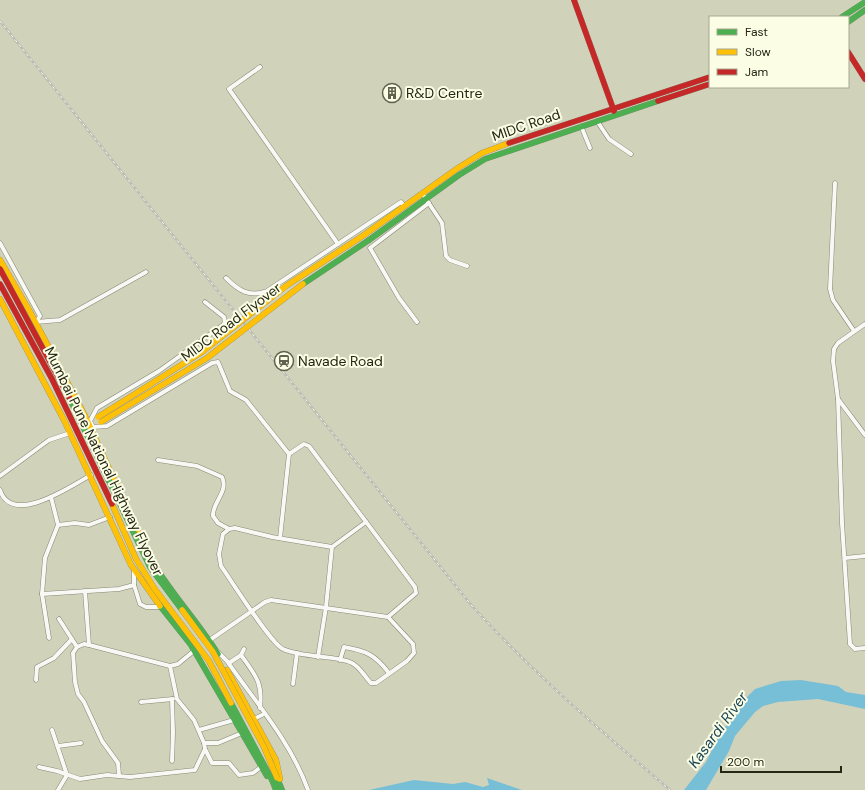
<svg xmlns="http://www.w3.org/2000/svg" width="865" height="790" viewBox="0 0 865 790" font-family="'DM Sans',sans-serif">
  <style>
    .water { fill: #77bed7 }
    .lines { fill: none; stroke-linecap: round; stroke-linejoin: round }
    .street-casing { stroke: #878875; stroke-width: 5 }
    .fast-casing { stroke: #878875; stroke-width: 6 }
    .slow-casing { stroke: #878875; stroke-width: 6 }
    .jam-casing { stroke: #878875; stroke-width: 6 }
    .street { stroke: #f8f8f5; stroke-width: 4 }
    .fast { stroke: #4caf50; stroke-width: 5.5 }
    .slow { stroke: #ffc107; stroke-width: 5.5 }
    .jam { stroke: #c62828; stroke-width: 5.5 }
    .rail-casing { stroke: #bcbcb5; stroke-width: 2.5 }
    .rail { stroke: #fbfde5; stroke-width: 1; stroke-dasharray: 3; stroke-linecap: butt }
    .fast-bridge-casing { stroke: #878875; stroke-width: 6; stroke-linecap: butt }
    .slow-bridge-casing { stroke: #878875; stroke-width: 6; stroke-linecap: butt }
    .jam-bridge-casing { stroke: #878875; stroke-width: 6; stroke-linecap: butt }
    .fast-bridge { stroke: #4caf50; stroke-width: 5.5 }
    .slow-bridge { stroke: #ffc107; stroke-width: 5.5 }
    .jam-bridge { stroke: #c62828; stroke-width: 5.5 }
    .labels { text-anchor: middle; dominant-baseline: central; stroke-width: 4; stroke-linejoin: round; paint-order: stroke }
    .poi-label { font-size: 14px; fill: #252614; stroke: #fbfde5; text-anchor: start }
    .street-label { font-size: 14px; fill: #252614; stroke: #fbfde5 }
    .water-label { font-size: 15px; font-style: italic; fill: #1a4558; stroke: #fbfde5 }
  </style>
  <rect width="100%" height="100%" fill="#d1d2ba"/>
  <g class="water">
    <polygon points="801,680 838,686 846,692 865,695 865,709 818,699 778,702 763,706 755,712 735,736 729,751 706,790 684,790 706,762 721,732 743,705 746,698 755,689 781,681"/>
    <polygon points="487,778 522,790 369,790 414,780 453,784 465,782 483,787 489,785"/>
  </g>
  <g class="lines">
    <defs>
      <g id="street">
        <polyline points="260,67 229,89 338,244"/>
        <polyline points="597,121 609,139 631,154"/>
        <polyline points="581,126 590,148"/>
        <polyline points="835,183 830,289 833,300 854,331"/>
        <polyline points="422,193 442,223 446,256 450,260 467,266"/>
        <polyline points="0,243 40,316 36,322"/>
        <path d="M 226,278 C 238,290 249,298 267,291 L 401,202 L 404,206"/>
        <polyline points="205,302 224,317 225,322 223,325 159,371 97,408 90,421 93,427 107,426 212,363 218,362 230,391 246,400 289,454 280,538"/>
        <polyline points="36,322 60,320 146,272"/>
        <polyline points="417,322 399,298 370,248 429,203"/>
        <polyline points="865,324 838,343 834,349 833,361 838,399 842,523 850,644 855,649 865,648"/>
        <polyline points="838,399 865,435"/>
        <path d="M 158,460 L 197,466 L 222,477 C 229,492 212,502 213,516 L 218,523 L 229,529"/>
        <polyline points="0,476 49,440 70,433"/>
        <path d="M 0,490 C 12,527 71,486 91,475"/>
        <path d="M 366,522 L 332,547 L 272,537 L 235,528 L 229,529 L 223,534 L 219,554 L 221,566 C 231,580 271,644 283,649 C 301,658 337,655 352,663 C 360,667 365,677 371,683 L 376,683 L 407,661 L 414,653 L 413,644 L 388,617"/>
        <polyline points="58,525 75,523 89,525 110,517"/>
        <polyline points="845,558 865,556"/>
        <polyline points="134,571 134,585 140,604 146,607 161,607"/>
        <polyline points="85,591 89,645"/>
        <polyline points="42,594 119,589 134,585"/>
        <polyline points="59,619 77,647"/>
        <polyline points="49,638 42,594 45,558 58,525 51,497"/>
        <polyline points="207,642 265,602 271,600 388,617 416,593 415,587 309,446 304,444 289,454"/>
        <path d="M 217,651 L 227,661 C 256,703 291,742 308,790"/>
        <path d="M 241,655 C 255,675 263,682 260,708"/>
        <polyline points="318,657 326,607 332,547"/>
        <path d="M 340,660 L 344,647 C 367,651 375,655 389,673"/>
        <polyline points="229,663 241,655 244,649"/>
        <polyline points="36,680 37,667 54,658 72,639"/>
        <polyline points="293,684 297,653"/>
        <polyline points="172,699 173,733 172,761"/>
        <polyline points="141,702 173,699"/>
        <polyline points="254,719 264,714"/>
        <polyline points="52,730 67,775 58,790"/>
        <polyline points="199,730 234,720"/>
        <polyline points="204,743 218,743 242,733"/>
        <polyline points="58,746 81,743"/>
        <polyline points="205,749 212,763 229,763 239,775 253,773 261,767"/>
        <polyline points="39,767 57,771 80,779 107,775 130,777 195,770 205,749 204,743 194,720 177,699 170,666"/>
        <polyline points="119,775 118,763 102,741 84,702 78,694 75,682 73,653 77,647 84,644 89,645 170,666 178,664 195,650"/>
      </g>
      <g id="fast">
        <polyline points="842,17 865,2"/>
        <polyline points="848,22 865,10"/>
        <polyline points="369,240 459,175 485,159 658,101"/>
        <path d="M 147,553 C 167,589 196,619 218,654"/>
        <polyline points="160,606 191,645 267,776"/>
        <polyline points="277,778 282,790"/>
        <polyline points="272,780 276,790"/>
      </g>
      <g id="slow">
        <polyline points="364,235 458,168 482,153 509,143"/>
        <polyline points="0,260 29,310 85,416 138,532"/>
        <polyline points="0,299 64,420 131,565 160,606"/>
        <polyline points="227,670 276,760 280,779"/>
      </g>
      <g id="jam">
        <polyline points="574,0 614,111"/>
        <polyline points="848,52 865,79"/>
        <polyline points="658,101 710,84"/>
        <polyline points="509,143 710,77"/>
      </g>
    </defs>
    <use href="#street" class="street-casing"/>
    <use href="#fast" class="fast-casing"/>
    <use href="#slow" class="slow-casing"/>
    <use href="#jam" class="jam-casing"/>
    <use href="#street" class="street"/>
    <use href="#fast" class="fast"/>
    <use href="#slow" class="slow"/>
    <use href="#jam" class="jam"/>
    <defs>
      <path id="rail" d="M 0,21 L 472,606 C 533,673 601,731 670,790"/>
    </defs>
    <use href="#rail" class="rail-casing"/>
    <use href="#rail" class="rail"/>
    <defs>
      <g id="fast-bridge">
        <polyline points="303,284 369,240"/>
        <polyline points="69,397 150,567 182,610"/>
        <polyline points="231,703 272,780"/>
      </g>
      <g id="slow-bridge">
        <polyline points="98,417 202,352 286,286 364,235"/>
        <polyline points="101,422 207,358 303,284"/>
        <polyline points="112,504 136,559 154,588 209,661 231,703"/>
        <polyline points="182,610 213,652 264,747 277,778"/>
      </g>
      <g id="jam-bridge">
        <polyline points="0,269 69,397"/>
        <polyline points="0,284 52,379 112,504"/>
      </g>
    </defs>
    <use href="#fast-bridge" class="fast-bridge-casing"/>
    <use href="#slow-bridge" class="slow-bridge-casing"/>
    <use href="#jam-bridge" class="jam-bridge-casing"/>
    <use href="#fast-bridge" class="fast-bridge"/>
    <use href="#slow-bridge" class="slow-bridge"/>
    <use href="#jam-bridge" class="jam-bridge"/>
  </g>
  <defs>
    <symbol id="building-ring" viewBox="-11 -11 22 22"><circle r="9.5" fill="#fbfde5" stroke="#61624e" stroke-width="1.5"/><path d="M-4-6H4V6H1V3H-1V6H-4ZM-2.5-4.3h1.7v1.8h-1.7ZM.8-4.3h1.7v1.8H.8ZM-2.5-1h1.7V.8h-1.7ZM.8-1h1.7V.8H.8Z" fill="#61624e"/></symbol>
    <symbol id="station-ring" viewBox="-11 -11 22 22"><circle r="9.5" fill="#fbfde5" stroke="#61624e" stroke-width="1.5"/><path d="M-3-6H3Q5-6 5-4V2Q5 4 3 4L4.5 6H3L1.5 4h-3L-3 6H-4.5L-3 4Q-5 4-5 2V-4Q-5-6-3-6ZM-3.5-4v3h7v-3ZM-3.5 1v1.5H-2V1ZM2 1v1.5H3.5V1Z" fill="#61624e"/></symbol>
  </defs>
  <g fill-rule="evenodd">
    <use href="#building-ring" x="381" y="82" width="22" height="22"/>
    <use href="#station-ring" x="273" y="350" width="22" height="22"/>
  </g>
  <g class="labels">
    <g class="poi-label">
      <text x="406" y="93">R&amp;D Centre</text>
      <text x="298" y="361">Navade Road</text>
    </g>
    <g class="street-label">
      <text transform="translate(526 125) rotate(-19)">MIDC Road</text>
      <text transform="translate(231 322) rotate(-37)">MIDC Road Flyover</text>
      <text transform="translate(104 461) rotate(64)">Mumbai Pune National Highway Flyover</text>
    </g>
    <g class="water-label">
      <text transform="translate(718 730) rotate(-54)">Kasardi River</text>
    </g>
  </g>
  <rect x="709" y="16" width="140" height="72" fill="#fbfde5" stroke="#a5a791"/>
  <rect x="717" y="29" width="20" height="6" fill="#4caf50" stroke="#a5a791"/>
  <text x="745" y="36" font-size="12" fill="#252614">Fast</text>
  <rect x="717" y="49" width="20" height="6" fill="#ffc107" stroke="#a5a791"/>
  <text x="745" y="56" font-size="12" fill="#252614">Slow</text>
  <rect x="717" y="69" width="20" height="6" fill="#c62828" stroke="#a5a791"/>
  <text x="745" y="76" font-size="12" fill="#252614">Jam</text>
  <path d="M721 766v6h120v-6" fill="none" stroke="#252614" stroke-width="2"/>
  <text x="727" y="766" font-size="12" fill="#252614" stroke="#fbfde5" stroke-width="3" paint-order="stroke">200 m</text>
</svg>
